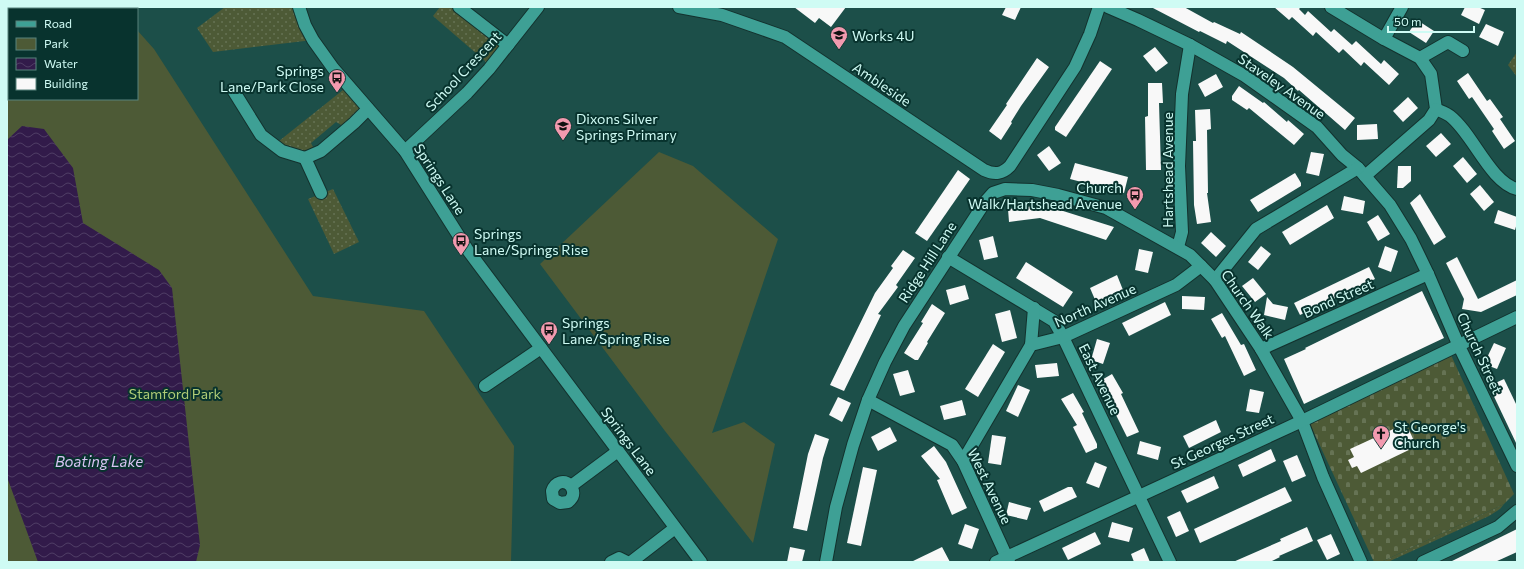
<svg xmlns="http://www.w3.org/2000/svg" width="1524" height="569" viewBox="0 0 1524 569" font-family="Commissioner,sans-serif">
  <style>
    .grass { fill: url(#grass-dots) }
    .cemetery { fill: url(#cemetery-stones) }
    .park { fill: #4d5a36 }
    .water { fill: url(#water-waves) }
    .building { fill: #f8f8f8 }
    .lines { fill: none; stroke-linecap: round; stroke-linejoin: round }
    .minor-casing { stroke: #13322e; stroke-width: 14 }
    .minor { stroke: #3ea095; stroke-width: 12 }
    .labels { text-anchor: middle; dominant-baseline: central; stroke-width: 4; stroke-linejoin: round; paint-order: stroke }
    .poi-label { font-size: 14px; fill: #cffbf4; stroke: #08332e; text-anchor: start }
    .street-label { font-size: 14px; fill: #cffbf4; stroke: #08332e }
    .park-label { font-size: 14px; fill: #aecb76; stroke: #08332e }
    .water-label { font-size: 15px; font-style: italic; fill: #d8c3f3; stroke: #08332e }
  </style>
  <defs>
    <pattern id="grass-dots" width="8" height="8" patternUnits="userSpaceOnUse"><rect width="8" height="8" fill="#4d5a36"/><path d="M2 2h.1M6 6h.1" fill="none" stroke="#667354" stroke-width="1.8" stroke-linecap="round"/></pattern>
    <pattern id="cemetery-stones" width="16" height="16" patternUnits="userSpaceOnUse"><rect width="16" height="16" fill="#4d5a36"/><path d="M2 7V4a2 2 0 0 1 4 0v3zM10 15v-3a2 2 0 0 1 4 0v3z" fill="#667354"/></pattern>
    <pattern id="water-waves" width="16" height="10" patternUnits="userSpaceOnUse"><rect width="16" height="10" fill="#321b4a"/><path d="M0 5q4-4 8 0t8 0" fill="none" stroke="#4f3d65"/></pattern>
  </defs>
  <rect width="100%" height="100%" fill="#1c4f49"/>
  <g class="grass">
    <polygon points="225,7 299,7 313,40 213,52 197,28"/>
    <polygon points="440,7 459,7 508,45 489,69 485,61 433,16"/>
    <polygon points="1517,52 1517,77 1508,65"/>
    <polygon points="348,86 368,109 348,129 336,122 311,143 316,153 305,158 274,145"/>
    <polygon points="333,189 359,242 334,254 308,199"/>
    <polygon points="1504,504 1500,509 1489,516 1388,562 1381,562"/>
  </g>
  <polygon class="cemetery" points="1451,355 1514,494 1504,504 1381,562 1374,562 1309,422"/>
  <g class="park">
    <polygon points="7,7 116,7 118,9 9,9 9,99 137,99 137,30 154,49 313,296 424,311 514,446 511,562 7,562"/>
    <polygon points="659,152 693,166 778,239 712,433 744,422 775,444 753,543 665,431 540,264"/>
  </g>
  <g class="water">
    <polygon points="7,7 26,7 27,9 9,9 9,87 7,89"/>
    <polygon points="22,126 44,129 73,168 83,223 159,270 172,288 200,545 196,562 38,562 7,477 7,140"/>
  </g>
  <g class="building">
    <polygon points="794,7 846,7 831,27 819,18 815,23"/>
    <polygon points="1006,7 1021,7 1015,20 1002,15"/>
    <polygon points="1151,7 1184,7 1213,23 1214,22 1240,34 1241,32 1293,67 1355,118 1345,130 1299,90 1298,91 1284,78 1227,41 1226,44 1200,31 1199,32"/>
    <polygon points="1274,7 1301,7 1299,9 1305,15 1308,11 1331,32 1334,29 1352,45 1356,41 1381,64 1384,60 1399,74 1389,85 1364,62 1361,66 1343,49 1339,53 1316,32 1313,36 1292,17 1289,20"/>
    <polygon points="1465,7 1478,7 1485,10 1479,24 1461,15"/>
    <polygon points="1417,20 1434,31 1426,43 1409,32"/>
    <polygon points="1486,24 1504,32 1498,46 1479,37"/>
    <polygon points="1155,47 1168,63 1156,72 1143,56"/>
    <polygon points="1037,58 1049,67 1021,106 1011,122 1012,123 1001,140 989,131 1007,105 1006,104"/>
    <polygon points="1100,61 1112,69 1066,137 1055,130 1055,127"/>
    <polygon points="1468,73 1487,101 1490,99 1503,117 1500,119 1515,141 1504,149 1492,131 1494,129 1472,97 1469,99 1457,81"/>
    <polygon points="1216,74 1223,87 1205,97 1198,84"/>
    <polygon points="1148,83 1162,83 1163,103 1159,103 1161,170 1146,170 1145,117 1148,116"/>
    <polygon points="1239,86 1263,103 1264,102 1287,122 1288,120 1304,134 1294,145 1249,108 1247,110 1232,100 1232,96"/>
    <polygon points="1408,97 1418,108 1403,122 1393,111"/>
    <polygon points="1210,109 1211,129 1207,130 1208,193 1207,193 1211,222 1197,224 1194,205 1193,141 1196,141 1195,110"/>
    <polygon points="1377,124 1378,139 1357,140 1357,125"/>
    <polygon points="1441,133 1451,144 1436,157 1426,146"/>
    <polygon points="1049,146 1061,163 1049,171 1037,155"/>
    <polygon points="1311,152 1324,154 1319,176 1306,173"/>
    <polygon points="1463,157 1477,174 1467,183 1453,166"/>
    <polygon points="1075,163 1128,177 1124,193 1070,179"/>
    <polygon points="1398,166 1411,166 1411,181 1403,188 1397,188"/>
    <polygon points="958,170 970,179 927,241 915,233"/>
    <polygon points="1295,173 1301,183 1301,186 1258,212 1250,200"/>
    <polygon points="1480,185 1494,202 1484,211 1470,194"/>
    <polygon points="1420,194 1446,237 1434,245 1410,203"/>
    <polygon points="1344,196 1365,201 1363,214 1341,210"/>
    <polygon points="1044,205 1114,227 1106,240 1040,218 1009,222 1008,209"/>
    <polygon points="1327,205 1334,218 1290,245 1282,232"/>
    <polygon points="1498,210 1517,217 1517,223 1515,230 1494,223"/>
    <polygon points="1378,215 1390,234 1378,241 1367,222"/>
    <polygon points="1211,232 1226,246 1216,257 1201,243"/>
    <polygon points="993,236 998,257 984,260 979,240"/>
    <polygon points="1261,246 1271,254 1258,270 1248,262"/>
    <polygon points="1385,246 1398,251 1391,272 1378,267"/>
    <polygon points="1139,249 1153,252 1148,273 1135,270"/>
    <polygon points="903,250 915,258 896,285 898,287 878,314 881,315 844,391 830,385 875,293 893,268 891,266"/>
    <polygon points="1457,257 1478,299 1517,280 1517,295 1481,312 1462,309 1464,299 1446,263"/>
    <polygon points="1026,262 1073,292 1063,307 1016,278"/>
    <polygon points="1369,267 1375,279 1300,315 1294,303"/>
    <polygon points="1117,275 1123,290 1096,302 1090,288"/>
    <polygon points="1253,278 1266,294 1255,302 1242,286"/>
    <polygon points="965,285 969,299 950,305 946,290"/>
    <polygon points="1422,291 1444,338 1304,404 1284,359 1306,349 1305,348"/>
    <polygon points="1182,296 1205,297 1204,310 1182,309"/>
    <polygon points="1267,297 1273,304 1288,307 1285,320 1264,315"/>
    <polygon points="1165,302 1171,315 1129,336 1122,323"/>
    <polygon points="932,304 945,313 927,342 928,343 918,360 915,360 904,353 923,323 921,322"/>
    <polygon points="1010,310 1017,338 1002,342 995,314"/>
    <polygon points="1222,313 1241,345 1244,344 1256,370 1244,376 1225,336 1222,338 1211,319"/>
    <polygon points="1097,339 1110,343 1103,364 1091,360"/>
    <polygon points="1494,343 1506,348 1497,369 1484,364"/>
    <polygon points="993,344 1005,352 978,397 965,389"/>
    <polygon points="1057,363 1059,376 1037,378 1035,365"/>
    <polygon points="908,370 915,392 900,396 893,374"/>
    <polygon points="1112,374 1123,393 1121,394 1139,432 1127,437 1114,411 1118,410 1100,381"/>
    <polygon points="1504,379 1517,406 1517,445 1489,386"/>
    <polygon points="1018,385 1030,390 1018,417 1006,411"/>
    <polygon points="1250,389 1264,392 1259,413 1246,411"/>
    <polygon points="1073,393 1084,412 1082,413 1097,444 1097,448 1086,453 1073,427 1077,425 1061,399"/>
    <polygon points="838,397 851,403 842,422 829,415"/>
    <polygon points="962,400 966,415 944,420 940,406"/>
    <polygon points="1216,420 1221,432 1189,448 1183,436"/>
    <polygon points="1402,425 1405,432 1409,430 1414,441 1410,442 1413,448 1361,473 1357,466 1352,468 1348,460 1354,457 1350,449"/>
    <polygon points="890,427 897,441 878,451 871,437"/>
    <polygon points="815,434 829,439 823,458 807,531 793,528 808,454"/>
    <polygon points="992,435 1006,437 1001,465 988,463"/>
    <polygon points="1140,441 1161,447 1158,460 1137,454"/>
    <polygon points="934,446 946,462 967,508 952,515 937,480 940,479 921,456"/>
    <polygon points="1271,449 1276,461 1243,477 1238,465"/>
    <polygon points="1297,455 1306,476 1292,482 1283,461"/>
    <polygon points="1095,462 1107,467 1099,488 1086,483"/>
    <polygon points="863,467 877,470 861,546 847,543"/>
    <polygon points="1214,476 1219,488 1187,503 1181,491"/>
    <polygon points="1068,487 1072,487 1077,497 1044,512 1039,501"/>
    <polygon points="1285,487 1292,501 1200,543 1194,529"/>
    <polygon points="1009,502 1031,508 1027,520 1006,515"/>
    <polygon points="1180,511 1189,531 1176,537 1167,517"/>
    <polygon points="1112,522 1133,528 1129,542 1108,537"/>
    <polygon points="965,524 979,529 972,549 958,544"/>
    <polygon points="1307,527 1313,541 1279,556 1280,557 1270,562 1233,562 1281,541 1280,539"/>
    <polygon points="1517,529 1517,552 1495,562 1450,562"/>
    <polygon points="1095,532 1101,544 1068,560 1062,548"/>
    <polygon points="1331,534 1340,554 1327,560 1317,540"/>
    <polygon points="790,547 805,550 802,562 787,562"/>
    <polygon points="942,547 950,562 911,562"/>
    <polygon points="1144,548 1150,562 1134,562 1131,554"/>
  </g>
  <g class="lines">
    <defs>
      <g id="minor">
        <polyline points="299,7 305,25 313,40 333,68 405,151 467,249 701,562"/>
        <polyline points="459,7 508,45"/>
        <path d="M 679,7 L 722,15 L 785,37 L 984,170 C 995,175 1002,174 1010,166 L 1075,67 L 1090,34 L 1099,7"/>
        <polyline points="1108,7 1138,20 1190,45 1245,76 1317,127 1342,155 1358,168 1390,205 1411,239 1428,274 1458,344 1517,466"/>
        <polyline points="1331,7 1384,39 1420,58 1431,74 1436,109 1429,120 1365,176"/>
        <polyline points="1384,39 1402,7"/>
        <polyline points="1420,58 1448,42 1463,51"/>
        <polyline points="233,90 261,135 282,151 305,158"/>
        <path d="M 1436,109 C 1440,111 1446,113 1450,116 C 1473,134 1490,182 1517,189"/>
        <polyline points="405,151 467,93 489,69 538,7"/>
        <polyline points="321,193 305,158 321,151 354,123 368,109"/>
        <polyline points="1178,247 1182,232 1179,166 1182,94 1190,45"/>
        <polyline points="948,257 1054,321 1063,337 1170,562"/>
        <polyline points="1215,280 1256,229 1358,168"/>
        <polyline points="1031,345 1034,308"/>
        <polyline points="1261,349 1428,274"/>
        <polyline points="485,386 541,348"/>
        <polyline points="868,400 952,445 963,461 1009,562"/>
        <polyline points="963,461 1031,345 1063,337 1176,285 1201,266"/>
        <path d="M 571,486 C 564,479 555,482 552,491 L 553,499 L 560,503 L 568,502 C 573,498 575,493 571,486 L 618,451"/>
        <polyline points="611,562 619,558 627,562"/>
        <polyline points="631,562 675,528"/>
        <polyline points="826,562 836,507 853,445 868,400 885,362 904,326 985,202 993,193 1005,189 1032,190 1058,195 1106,208 1190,255 1215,280 1261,349 1302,421 1323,477 1361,562"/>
        <polyline points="996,562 1302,421 1517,317"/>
        <polyline points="1423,562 1498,527 1517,511"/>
      </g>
    </defs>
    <use href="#minor" class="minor-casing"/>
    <use href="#minor" class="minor"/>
  </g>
  <defs>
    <symbol id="university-pin" viewBox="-11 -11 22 30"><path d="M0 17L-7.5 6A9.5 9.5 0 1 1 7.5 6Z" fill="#f29aaf" stroke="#08332e"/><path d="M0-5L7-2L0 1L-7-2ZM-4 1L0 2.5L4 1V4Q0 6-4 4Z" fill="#111"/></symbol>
    <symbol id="bus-pin" viewBox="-11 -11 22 30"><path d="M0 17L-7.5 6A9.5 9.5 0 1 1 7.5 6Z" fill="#f29aaf" stroke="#08332e"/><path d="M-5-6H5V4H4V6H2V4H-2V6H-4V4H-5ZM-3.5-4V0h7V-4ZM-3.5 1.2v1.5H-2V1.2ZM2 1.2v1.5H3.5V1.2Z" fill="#111"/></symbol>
    <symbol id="school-pin" viewBox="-11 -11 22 30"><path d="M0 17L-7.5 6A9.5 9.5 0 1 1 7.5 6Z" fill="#f29aaf" stroke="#08332e"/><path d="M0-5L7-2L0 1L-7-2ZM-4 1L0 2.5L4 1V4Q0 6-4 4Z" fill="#111"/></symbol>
    <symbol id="church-pin" viewBox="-11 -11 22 30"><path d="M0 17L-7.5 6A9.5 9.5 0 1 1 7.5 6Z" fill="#f29aaf" stroke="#08332e"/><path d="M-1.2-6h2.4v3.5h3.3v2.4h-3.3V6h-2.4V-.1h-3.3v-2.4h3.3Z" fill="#111"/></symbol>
  </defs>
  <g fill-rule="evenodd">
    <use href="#university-pin" x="829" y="25" width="20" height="27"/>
    <use href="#bus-pin" x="327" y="68" width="20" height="27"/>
    <use href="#school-pin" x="553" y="116" width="20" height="27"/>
    <use href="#bus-pin" x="1125" y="185" width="20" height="27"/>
    <use href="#bus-pin" x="451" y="231" width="20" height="27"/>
    <use href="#bus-pin" x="539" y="320" width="20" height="27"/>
    <use href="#church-pin" x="1371" y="424" width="20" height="27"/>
  </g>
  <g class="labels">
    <g class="poi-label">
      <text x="852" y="35">Works 4U</text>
      <text x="324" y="70" text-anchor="end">Springs<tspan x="324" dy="16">Lane/Park Close</tspan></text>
      <text x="576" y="118">Dixons Silver<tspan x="576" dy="16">Springs Primary</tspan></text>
      <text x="1122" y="187" text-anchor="end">Church<tspan x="1122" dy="16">Walk/Hartshead Avenue</tspan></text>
      <text x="474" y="233">Springs<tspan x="474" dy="16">Lane/Springs Rise</tspan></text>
      <text x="562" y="322">Springs<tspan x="562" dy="16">Lane/Spring Rise</tspan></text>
      <text x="1394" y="426">St George's<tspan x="1394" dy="16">Church</tspan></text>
    </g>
    <g class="street-label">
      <text transform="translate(463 71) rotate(-47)">School Crescent</text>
      <text transform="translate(882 84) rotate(34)">Ambleside</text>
      <text transform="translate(1282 86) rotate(35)">Staveley Avenue</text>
      <text transform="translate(1167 170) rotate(-90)">Hartshead Avenue</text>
      <text transform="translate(440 179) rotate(57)">Springs Lane</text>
      <text transform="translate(927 262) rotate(-57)">Ridge Hill Lane</text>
      <text transform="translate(1338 298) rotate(-24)">Bond Street</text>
      <text transform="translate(1248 304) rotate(55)">Church Walk</text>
      <text transform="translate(1095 305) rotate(-24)">North Avenue</text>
      <text transform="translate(1480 353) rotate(65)">Church Street</text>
      <text transform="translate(1100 379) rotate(64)">East Avenue</text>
      <text transform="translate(629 441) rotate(53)">Springs Lane</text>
      <text transform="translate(1222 441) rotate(-25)">St Georges Street</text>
      <text transform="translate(990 486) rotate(64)">West Avenue</text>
    </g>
    <g class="park-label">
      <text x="175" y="393">Stamford Park</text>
    </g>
    <g class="water-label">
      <text x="99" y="461">Boating Lake</text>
    </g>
  </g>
  <rect width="1524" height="569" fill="none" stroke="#cffbf4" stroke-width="16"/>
  <rect x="8" y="8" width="130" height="92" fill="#08332e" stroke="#58837d"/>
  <rect x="16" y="21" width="20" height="6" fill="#3ea095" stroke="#58837d"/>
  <text x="44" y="28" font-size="12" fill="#cffbf4">Road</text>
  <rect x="16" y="38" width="20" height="12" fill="#4d5a36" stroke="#58837d"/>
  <text x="44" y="48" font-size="12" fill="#cffbf4">Park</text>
  <rect x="16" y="58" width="20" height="12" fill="url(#water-waves)" stroke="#58837d"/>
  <text x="44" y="68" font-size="12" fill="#cffbf4">Water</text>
  <rect x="16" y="78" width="20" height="12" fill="#f8f8f8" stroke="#58837d"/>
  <text x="44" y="88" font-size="12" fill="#cffbf4">Building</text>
  <path d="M1388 26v6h86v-6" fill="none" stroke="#cffbf4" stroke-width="2"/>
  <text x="1394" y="26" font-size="12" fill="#cffbf4" stroke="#08332e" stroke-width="3" paint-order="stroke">50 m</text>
</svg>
